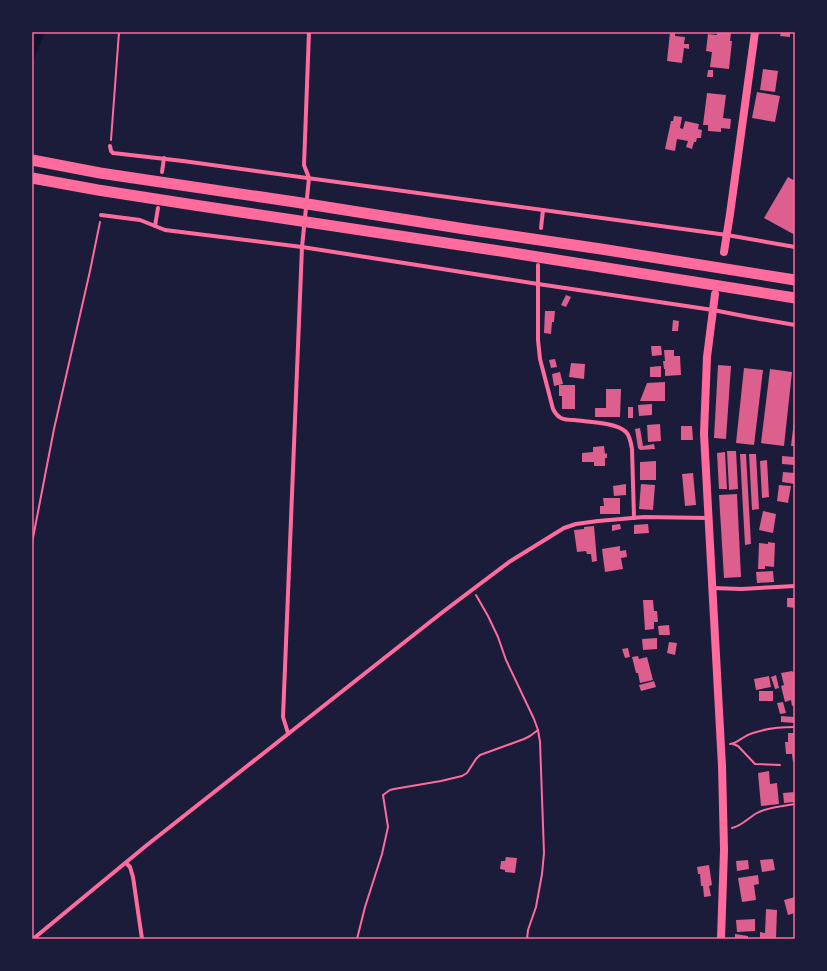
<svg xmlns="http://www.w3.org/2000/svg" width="827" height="971" viewBox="0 0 827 971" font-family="Roboto,sans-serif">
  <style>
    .water { fill: #12122b }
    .building { fill: #dd5f8e }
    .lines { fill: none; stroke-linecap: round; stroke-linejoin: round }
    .path { stroke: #ff6b9d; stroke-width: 2 }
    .minor { stroke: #ff6b9d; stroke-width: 4 }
    .secondary { stroke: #ff6b9d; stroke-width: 8 }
    .motorway { stroke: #ff6b9d; stroke-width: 11 }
    .neatline { fill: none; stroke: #ff6b9d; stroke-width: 1.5 }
  </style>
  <rect width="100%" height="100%" fill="#1b1b3a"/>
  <polygon class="water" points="32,32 45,32 32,64"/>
  <g class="building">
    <polygon points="670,32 675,33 675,36 685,37 684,44 689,44 689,49 684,48 682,63 667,61"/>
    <polygon points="717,32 731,33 730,41 732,41 729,69 710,67 712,52 706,51 708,34 717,35"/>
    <polygon points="781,32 790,32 790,37 780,36"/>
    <polygon points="763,69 778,71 775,92 760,90"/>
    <polygon points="708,70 713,70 713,77 707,77"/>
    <polygon points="757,92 780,96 775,122 752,118"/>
    <polygon points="707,93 726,95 723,118 731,119 730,129 721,128 721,132 708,131 708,125 703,125"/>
    <polygon points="674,116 682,117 680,128 683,129 685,121 699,124 698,129 702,130 701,138 697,138 696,142 694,142 692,149 686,147 688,141 677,139 675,151 665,149 671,121 673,121"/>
    <polygon points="788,177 795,181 795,235 764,218"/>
    <polygon points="566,295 571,297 566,307 561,305"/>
    <polygon points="545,311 555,311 554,322 552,322 551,334 544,333"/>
    <polygon points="673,320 679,321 678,331 672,331"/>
    <polygon points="651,346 661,346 662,355 652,356"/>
    <polygon points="664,350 674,350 674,356 680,356 681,375 665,376 665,369 664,369 663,361 665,361"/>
    <polygon points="555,359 557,367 551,368 549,360"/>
    <polygon points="571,363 585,364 584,379 569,377"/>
    <polygon points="718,365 731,366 726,439 714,438"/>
    <polygon points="661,366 661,377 650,377 650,367"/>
    <polygon points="744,368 763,370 754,445 736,443"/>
    <polygon points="770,369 792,372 784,446 761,443"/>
    <polygon points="560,372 563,384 554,386 552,374"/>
    <polygon points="665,382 665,401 640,401 647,383"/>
    <polygon points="559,385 575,385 575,409 562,409 562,396 559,396"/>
    <polygon points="606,389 621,389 620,417 595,417 595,408 606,408"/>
    <polygon points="652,404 652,415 639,416 638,405"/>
    <rect x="628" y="407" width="5" height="11"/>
    <polygon points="794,421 795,421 795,446 791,446"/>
    <polygon points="660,424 661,441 648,442 647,425"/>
    <polygon points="681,426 692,426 693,440 681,440"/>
    <polygon points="640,428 643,446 654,444 655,449 640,450 638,448 635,429"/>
    <polygon points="604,446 605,454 607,453 607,458 605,458 605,466 594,466 594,462 582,462 582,453 593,452 593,447"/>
    <polygon points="727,451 736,451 738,489 729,490"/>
    <polygon points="725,452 727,489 719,489 717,453"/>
    <polygon points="740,454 746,454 751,544 745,545"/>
    <polygon points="749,454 756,454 759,509 752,510"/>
    <polygon points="782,456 794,457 794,465 782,464"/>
    <polygon points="767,460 769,497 762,498 760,461"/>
    <polygon points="656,461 656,480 640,480 640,462"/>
    <polygon points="783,472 795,473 795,484 782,482"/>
    <polygon points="693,473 696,505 685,506 682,474"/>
    <polygon points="626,484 626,495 614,496 613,486"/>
    <polygon points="641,484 655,485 653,510 639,509"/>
    <polygon points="779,485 791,486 788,503 777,501"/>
    <polygon points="737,494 741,577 724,578 719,495"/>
    <polygon points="603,498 620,498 620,514 600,514 600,506 604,506"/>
    <polygon points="763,511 776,514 773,533 759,530"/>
    <polygon points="620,524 621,529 612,531 612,525"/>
    <polygon points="648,524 649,533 634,534 634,525"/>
    <polygon points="594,526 597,561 592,562 591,554 587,554 586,551 577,552 574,530 584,529 584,527"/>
    <polygon points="768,542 775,543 774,567 765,566 765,569 758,569 759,543 768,544"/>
    <polygon points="620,546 620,551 626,550 627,557 621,558 623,569 605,572 602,549"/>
    <polygon points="773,571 774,582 757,583 756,572"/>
    <polygon points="787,598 795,598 795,608 787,607"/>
    <polygon points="643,600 653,600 654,611 657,611 658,622 654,622 654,629 645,630"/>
    <polygon points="669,625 670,635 659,635 658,626"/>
    <polygon points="657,638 657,649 643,650 642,639"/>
    <polygon points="669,642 677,643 675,655 667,653"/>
    <polygon points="628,648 630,657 625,658 622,649"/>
    <polygon points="638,656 639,659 647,657 653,680 640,683 638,673 636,673 632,657"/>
    <polygon points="792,671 793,672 795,672 795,705 792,706 791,700 785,702 781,686 784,685 781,673"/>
    <polygon points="776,675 779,688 775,689 771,677"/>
    <polygon points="769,676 771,687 756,690 754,679"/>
    <polygon points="654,681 656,687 641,691 639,685"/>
    <rect x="759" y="691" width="14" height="10"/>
    <polygon points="783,702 786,713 780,714 777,703"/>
    <polygon points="781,716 795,717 795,723 781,722"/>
    <polygon points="788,733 795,733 795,762 793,762 792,754 786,754 785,742 788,742"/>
    <polygon points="769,771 770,784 777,783 779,804 761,806 758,773"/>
    <polygon points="795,792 795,802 784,803 783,793"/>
    <polygon points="506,857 517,858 515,873 505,872 505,870 500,869 501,861 505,861"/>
    <polygon points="773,859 775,870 762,872 760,860"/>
    <polygon points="748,860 749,869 737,871 736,861"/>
    <polygon points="709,865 712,885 709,886 711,896 704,897 703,886 701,886 700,874 698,874 697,867"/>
    <polygon points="758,875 759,884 754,885 756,900 742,902 738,878"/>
    <polygon points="795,897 795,913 788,915 784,900"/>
    <polygon points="766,909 777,910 776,939 760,939 760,932 765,933"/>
    <polygon points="755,919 755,931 737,932 736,920"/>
    <polygon points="735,934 748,936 748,939 735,939"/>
  </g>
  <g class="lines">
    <g class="path">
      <polyline points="111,140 119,32"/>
      <polyline points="32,543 54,429 90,271 100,222"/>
      <polyline points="476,595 488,616 498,637 506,660 534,719 538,730 540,742 544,853 542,874 536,907 528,930 527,939"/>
      <path d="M 730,744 C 735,744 737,741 741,739 C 745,736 749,734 753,733 C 767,728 781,727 795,727"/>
      <polyline points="733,744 738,746 755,764 780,765"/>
      <path d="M 732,828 C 742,826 748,818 757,813 C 768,807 783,806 795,804"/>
      <polyline points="357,939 365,907 382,854 388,827 383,795 390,790 394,789 441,781 462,776 467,773 476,759 480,755 524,739 530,736 538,730"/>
    </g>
    <g class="minor">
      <polyline points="110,146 111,151 113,153 183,161 727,235 795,247"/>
      <polyline points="162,172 164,158"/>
      <polyline points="101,215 140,220 165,230 302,247 538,284 713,310 749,317 795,325"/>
      <polyline points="155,226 158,208"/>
      <polyline points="541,228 543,210"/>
      <path d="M 538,265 L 538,340 L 540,359 L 553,409 C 555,413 557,416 561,418 C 565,420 570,420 574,420 C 587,422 616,422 626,432 C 630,436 631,443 632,449 L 634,518"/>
      <polyline points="713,588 741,589 795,586"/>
      <polyline points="288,733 283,717 302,247 309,178 304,165 309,32"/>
      <polyline points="126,863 130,867 133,877 142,939"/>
      <polyline points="33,939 147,845 444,611 509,562 564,528 576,524 598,521 644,517 708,518"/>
    </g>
    <g class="secondary">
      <polyline points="724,252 730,214 755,32"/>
      <polyline points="715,294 707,357 705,407 704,434 722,766 724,850 721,939"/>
    </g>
    <g class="motorway">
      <polyline points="32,160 100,173 295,202 465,229 601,249 795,280"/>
      <polyline points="32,178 98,190 194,205 513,253 795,298"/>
    </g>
  </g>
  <rect width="827" height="971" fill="none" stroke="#1b1b3a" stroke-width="66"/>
  <rect x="33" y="33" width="761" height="905" class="neatline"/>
</svg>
